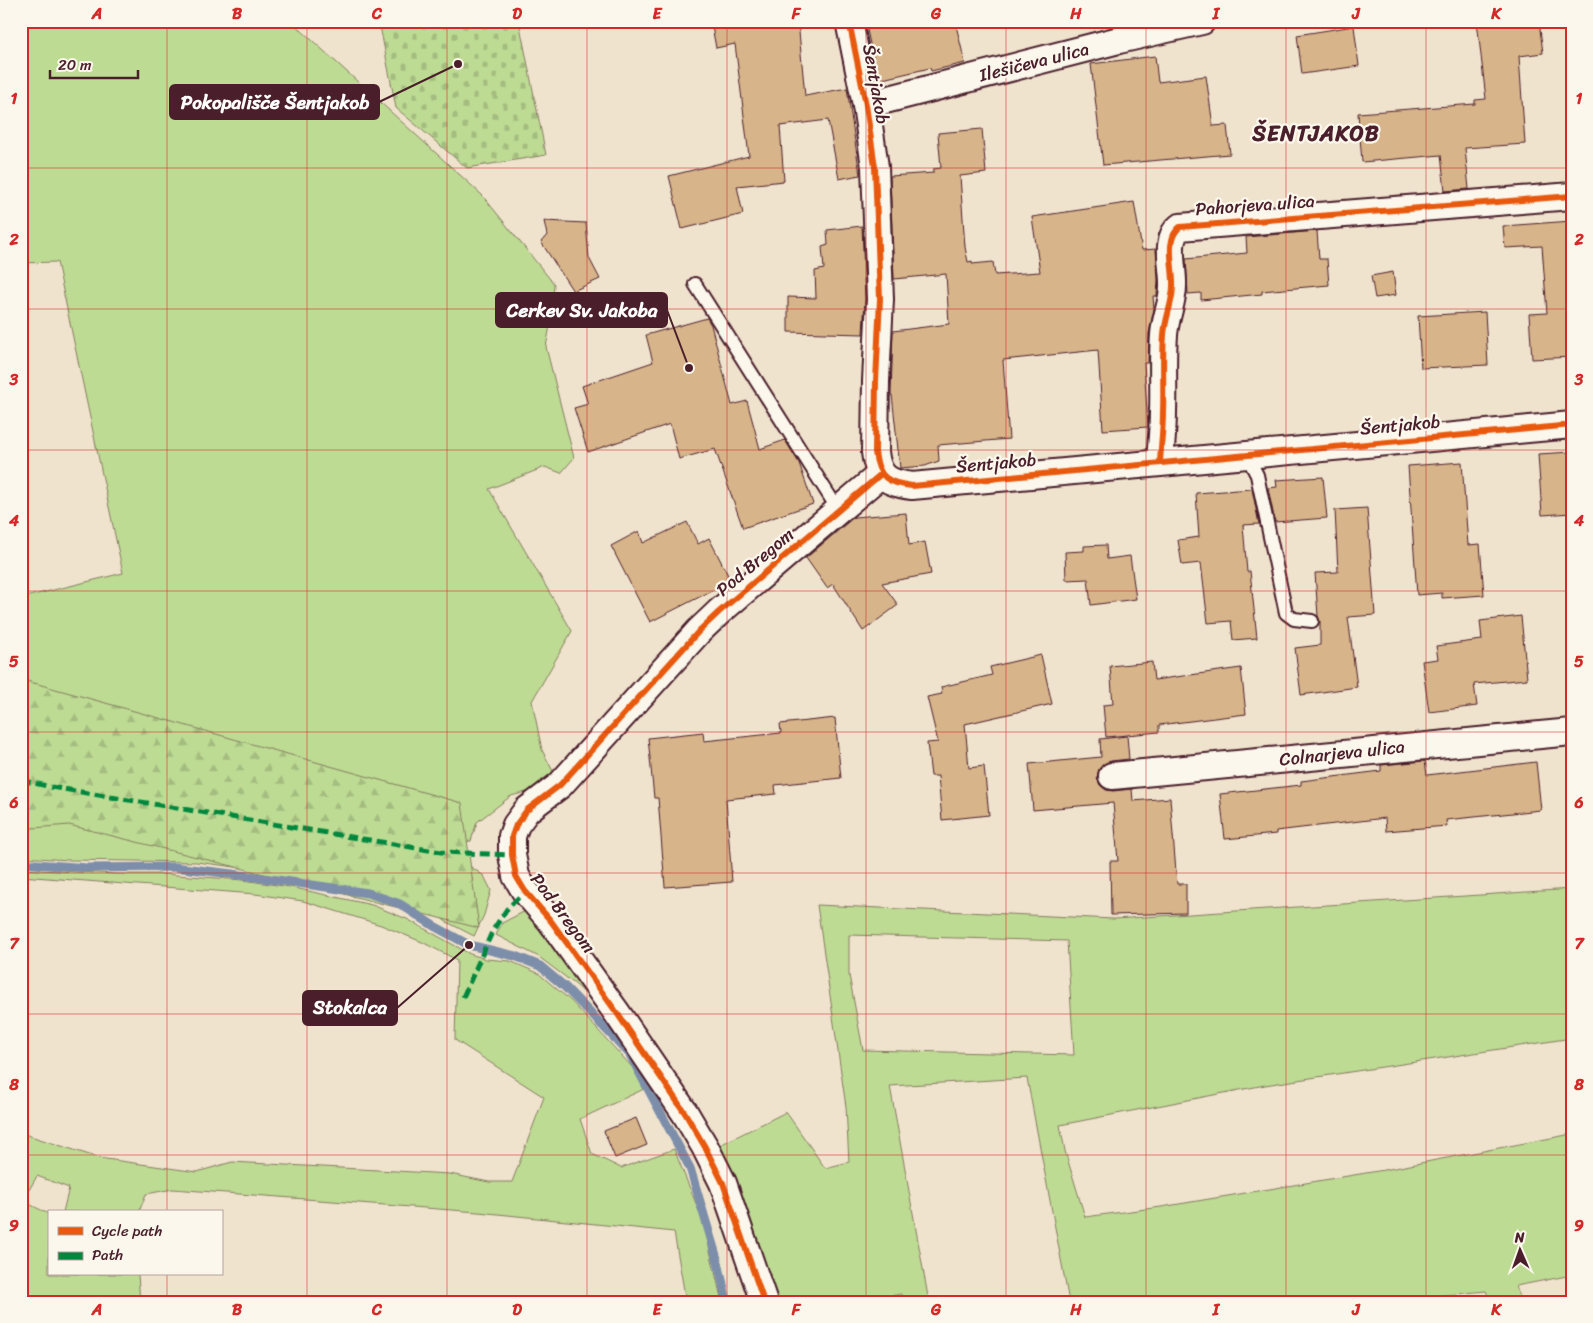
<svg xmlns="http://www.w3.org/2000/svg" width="1593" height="1323" viewBox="0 0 1593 1323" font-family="Sriracha,sans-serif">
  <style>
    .green { fill: #bddb93; stroke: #847d5f; fill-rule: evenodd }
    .forest { fill: url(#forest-firs); stroke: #847d5f }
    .cemetery { fill: url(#cemetery-stones); stroke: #847d5f }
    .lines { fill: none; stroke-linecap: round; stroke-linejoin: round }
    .stream { stroke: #7d8eaa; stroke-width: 9 }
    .building { fill: #d7b489; stroke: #4a1f2b }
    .lane-casing { stroke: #4a1f2b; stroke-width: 16 }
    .street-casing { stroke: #4a1f2b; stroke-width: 30 }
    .lane { stroke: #fbf7ec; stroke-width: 12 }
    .street { stroke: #fbf7ec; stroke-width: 26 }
    .quiet { stroke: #00873e; stroke-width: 5; stroke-dasharray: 10 5; stroke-linecap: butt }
    .cycleway-casing { stroke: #fbf7ec; stroke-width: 9 }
    .cycleway { stroke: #e8590c; stroke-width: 6 }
    .grid { fill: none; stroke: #d62828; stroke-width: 1; stroke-opacity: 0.55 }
    .labels { text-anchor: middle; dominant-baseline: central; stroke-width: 4.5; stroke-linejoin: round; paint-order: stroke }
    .street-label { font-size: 18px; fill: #4a1f2b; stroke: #fbf7ec }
    .district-label { font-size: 22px; font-weight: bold; letter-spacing: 1px; fill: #4a1f2b; stroke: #fbf7ec }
    .leader { fill: none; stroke: #4a1f2b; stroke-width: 2 }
    .callout-dot { fill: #4a1f2b; stroke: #fbf7ec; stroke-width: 2 }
    .callout { fill: #4a1f2b; stroke: #4a1f2b; stroke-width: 2 }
    .callout-label { font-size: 19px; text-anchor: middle; font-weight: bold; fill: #fff }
    .neatline { fill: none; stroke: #d62828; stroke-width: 2 }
    .grid-label { font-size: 16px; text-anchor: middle; font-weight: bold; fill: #d62828 }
  </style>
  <defs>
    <pattern id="forest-firs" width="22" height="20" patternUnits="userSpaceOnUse" patternTransform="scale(1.25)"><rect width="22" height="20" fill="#bddb93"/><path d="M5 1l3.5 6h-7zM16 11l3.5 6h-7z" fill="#a4bc7f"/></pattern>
    <pattern id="cemetery-stones" width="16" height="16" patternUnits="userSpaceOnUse" patternTransform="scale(1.25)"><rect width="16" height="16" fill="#bddb93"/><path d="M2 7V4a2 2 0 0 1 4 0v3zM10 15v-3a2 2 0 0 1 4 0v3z" fill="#a4bc7f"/></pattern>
  </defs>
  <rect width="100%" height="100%" fill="#f0e3ce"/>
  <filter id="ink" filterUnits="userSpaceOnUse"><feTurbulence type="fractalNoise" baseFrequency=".02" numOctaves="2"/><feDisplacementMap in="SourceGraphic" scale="10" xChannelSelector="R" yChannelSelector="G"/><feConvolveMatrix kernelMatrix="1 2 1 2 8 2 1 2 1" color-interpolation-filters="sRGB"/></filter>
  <g filter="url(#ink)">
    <g class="green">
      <polygon points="21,21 291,21 482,195 554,284 552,315 546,347 574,458 561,473 545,467 489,489 572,631 532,701 542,750 557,779 534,790 511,796 477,822 471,841 436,845 21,772 21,598 123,573 57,262 21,263"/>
      <polygon points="21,787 471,867 484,876 491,890 484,915 474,936 445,921 424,903 337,880 196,862 69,860 21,857"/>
      <polygon points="21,869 116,874 164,874 243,880 290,887 372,905 407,919 470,954 486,959 510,961 538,973 571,1001 633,1068 644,1089 580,1119 592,1154 621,1168 674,1149 703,1221 722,1302 686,1302 674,1232 478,1212 173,1189 146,1194 139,1212 63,1212 69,1188 37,1176 29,1190 27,1203 49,1214 49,1274 138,1274 140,1302 21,1302 21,1133 99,1158 197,1172 232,1162 450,1174 489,1182 512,1182 544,1097 455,1040 457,960 422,942 381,925 303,901 255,894 21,876"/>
      <path d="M 1572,889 L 1572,1038 L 1265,1085 L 1060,1125 L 1065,1151 L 1085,1217 L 1161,1207 L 1384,1170 L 1572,1134 L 1572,1275 L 1516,1286 L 1521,1302 L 1491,1302 L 1486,1291 L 1374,1302 L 1069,1302 L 1027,1078 L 890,1086 L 929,1302 L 902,1302 L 901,1294 L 853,1302 L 772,1302 L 716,1147 L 786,1112 L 825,1168 L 849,1162 L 846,1107 L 817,905 L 1114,919 ZM 849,935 L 1067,941 L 1074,1055 L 863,1050 L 849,975 Z"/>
      <polygon points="531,908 602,1009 576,985 539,957 496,935 502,923"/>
    </g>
    <polygon class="forest" points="21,681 27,681 462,803 479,928 69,825 21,829"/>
    <polygon class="cemetery" points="379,21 519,21 546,155 467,168 396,108"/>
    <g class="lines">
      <polyline class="stream" points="21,863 88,868 174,867 249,876 368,893 400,904 434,926 469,945 515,956 540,966 565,987 629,1053 690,1168 718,1262 727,1302"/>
    </g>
    <g class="building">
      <polygon points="711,21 798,21 805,96 847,88 860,175 839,179 828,120 780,126 784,181 737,186 743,214 682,229 669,176 749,156 735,44 716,48"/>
      <polygon points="865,21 955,21 965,63 931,71 930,68 878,80"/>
      <polygon points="1477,21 1539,21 1543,53 1519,56 1525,144 1465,148 1469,189 1445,191 1441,155 1362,162 1358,113 1475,104 1475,100 1486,99"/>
      <polygon points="1354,26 1359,66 1302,74 1297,35"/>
      <polygon points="1155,56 1158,82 1206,76 1213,126 1227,125 1230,154 1103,165 1091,64"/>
      <polygon points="982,129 986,173 960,176 965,247 968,262 972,261 972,264 993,262 995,275 1040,272 1032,217 1134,202 1142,250 1156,249 1158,279 1157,296 1153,296 1154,309 1149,333 1148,363 1144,363 1148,427 1103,430 1098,350 1003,360 1009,439 938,445 939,461 925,466 900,468 892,395 891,395 893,331 949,324 946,274 894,279 890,176 933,173 933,169 941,168 938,133"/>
      <polygon points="544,221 586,223 589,258 600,279 573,291 541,242 547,235"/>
      <polygon points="1572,221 1572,357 1532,359 1529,314 1547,313 1542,246 1505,248 1503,226"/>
      <polygon points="862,226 865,299 863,334 788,332 788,297 816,298 815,271 824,269 822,247 828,245 827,230"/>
      <polygon points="1317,231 1319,259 1327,259 1329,285 1262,291 1262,294 1201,300 1201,293 1188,294 1186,259 1247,253 1246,237"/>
      <polygon points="1393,272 1396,295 1375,298 1371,276"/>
      <polygon points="1485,312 1488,365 1421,368 1418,316"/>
      <polygon points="707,318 711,325 732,405 747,401 760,449 785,440 799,463 813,504 743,528 715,449 679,459 670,424 588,452 574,408 588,404 582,386 653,362 646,335"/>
      <polygon points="1572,452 1572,513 1542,515 1538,454"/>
      <polygon points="1462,462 1468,545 1480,544 1484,595 1442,598 1442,593 1417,595 1408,466"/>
      <polygon points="1323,477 1327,518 1275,522 1268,488 1277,487 1276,480"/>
      <polygon points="1252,489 1259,524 1243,525 1247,572 1250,571 1257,638 1233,640 1231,621 1208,623 1201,563 1182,565 1178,540 1199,537 1196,493"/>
      <polygon points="1367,508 1375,615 1348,617 1357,687 1301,695 1295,648 1320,645 1320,621 1318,616 1315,573 1338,572 1335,510"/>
      <polygon points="906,513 909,545 925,542 931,574 882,583 898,605 863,631 833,584 827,588 806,558 854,517"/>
      <polygon points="687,522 698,544 709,538 731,581 650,622 611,546 639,531 643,543"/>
      <polygon points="1106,545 1107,559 1130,556 1136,599 1091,605 1088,579 1066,580 1065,552 1084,551 1084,546"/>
      <polygon points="1521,616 1527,679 1474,684 1477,706 1429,712 1422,661 1438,659 1436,646 1482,640 1480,621"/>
      <polygon points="1041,655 1052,704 965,724 969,768 984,766 989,815 942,820 938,776 931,776 927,743 938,742 927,697 942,694 941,687 992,675 990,667"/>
      <polygon points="1152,662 1154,680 1241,668 1246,714 1159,725 1159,732 1106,737 1103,705 1113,704 1110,666"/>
      <polygon points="835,718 841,778 775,785 776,794 726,799 732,882 665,887 658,798 654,798 648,738 703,732 704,741 781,733 780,724"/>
      <polygon points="1127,736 1129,759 1111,761 1104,764 1099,769 1097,778 1100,785 1106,790 1113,791 1132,789 1133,801 1170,798 1177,884 1186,884 1186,913 1111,915 1110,861 1118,861 1113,803 1033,810 1029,764 1101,757 1100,739"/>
      <polygon points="1425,761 1427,775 1536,762 1541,810 1446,820 1447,826 1386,831 1385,818 1276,831 1276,834 1225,839 1220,794 1301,785 1301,781 1381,771 1381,765"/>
      <polygon points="636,1118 647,1145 615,1158 604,1131"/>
    </g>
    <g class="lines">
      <defs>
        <g id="lane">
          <polyline points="695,284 839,511"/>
          <polyline points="1246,454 1257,475 1286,613 1294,619 1312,621"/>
        </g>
        <g id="street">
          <path d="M 849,21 L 866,105 L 875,167 L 880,299 L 876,381 L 875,452 C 878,478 888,483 912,486 L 1572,425"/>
          <polyline points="866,105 1119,40 1202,21"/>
          <path d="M 1160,462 C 1161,446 1163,429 1163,412 C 1164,386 1162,360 1164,335 C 1165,318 1173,302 1173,286 C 1174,268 1164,239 1180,227 L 1572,196"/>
          <polyline points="1112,776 1572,732"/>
          <polyline points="764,1302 723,1183 705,1147 685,1113 617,1013 551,921 525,891 516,876 512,855 512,836 516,825 527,810 560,785 699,631 719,612 881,474"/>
        </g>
      </defs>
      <use href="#lane" class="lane-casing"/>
      <use href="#street" class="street-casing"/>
      <use href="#lane" class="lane"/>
      <use href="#street" class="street"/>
      <g class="quiet">
        <polyline points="21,780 51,787 441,852 512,855"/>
        <polyline points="463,997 493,930 507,909 525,891"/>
      </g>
      <defs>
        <g id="cycleway">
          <path d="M 849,21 L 866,105 L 875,167 L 880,299 L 876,381 L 875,452 C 878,478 888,483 912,486 L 1572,425"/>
          <path d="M 1160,462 C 1161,446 1163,429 1163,412 C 1164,386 1162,360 1164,335 C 1165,318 1173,302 1173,286 C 1174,268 1164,239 1180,227 L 1572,196"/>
          <polyline points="764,1302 723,1183 705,1147 685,1113 617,1013 551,921 525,891 516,876 512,855 512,836 516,825 527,810 560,785 699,631 719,612 881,474"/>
        </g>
      </defs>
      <use href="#cycleway" class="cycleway-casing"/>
      <use href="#cycleway" class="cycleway"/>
    </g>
  </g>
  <path class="grid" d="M 167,21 L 167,1212M 307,21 L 307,1302M 447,21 L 447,1302M 587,21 L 587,1302M 727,21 L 727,1302M 866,21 L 866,1302M 1006,21 L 1006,1302M 1146,21 L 1146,1302M 1286,21 L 1286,1302M 1426,21 L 1426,1302M 21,168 L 1572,168M 21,309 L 1572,309M 21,450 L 1572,450M 21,591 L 1572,591M 21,732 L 1572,732M 21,873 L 1572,873M 21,1014 L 1572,1014M 21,1155 L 1572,1155M 167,1274 L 167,1302"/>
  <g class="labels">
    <g class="street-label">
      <text transform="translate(1034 62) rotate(-14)">Ilešičeva ulica</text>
      <text transform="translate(876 84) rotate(80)">Šentjakob</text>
      <text transform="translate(1255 205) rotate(-4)">Pahorjeva ulica</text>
      <text transform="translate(1400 425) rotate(-5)">Šentjakob</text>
      <text transform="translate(996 463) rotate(-5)">Šentjakob</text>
      <text transform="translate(755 562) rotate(-40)">Pod Bregom</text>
      <text transform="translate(1342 753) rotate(-6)">Colnarjeva ulica</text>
      <text transform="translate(563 913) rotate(53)">Pod Bregom</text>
    </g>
    <g class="district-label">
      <text x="1316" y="133">ŠENTJAKOB</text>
    </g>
  </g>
  <path class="leader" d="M458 64L379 102M689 368L667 310M469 945L397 1008"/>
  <g class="callout-dot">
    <circle cx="458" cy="64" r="5"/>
    <circle cx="689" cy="368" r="5"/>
    <circle cx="469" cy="945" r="5"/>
  </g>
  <g class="callout">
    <rect x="170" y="85" width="209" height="34" rx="5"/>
    <rect x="496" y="293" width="171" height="34" rx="5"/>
    <rect x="303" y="991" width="94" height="34" rx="5"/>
  </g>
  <g class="callout-label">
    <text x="275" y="109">Pokopališče Šentjakob</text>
    <text x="582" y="317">Cerkev Sv. Jakoba</text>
    <text x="350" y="1014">Stokalca</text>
  </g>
  <rect width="1593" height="1323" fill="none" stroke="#fbf7ec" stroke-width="55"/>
  <rect x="48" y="1210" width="175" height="65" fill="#fbf7ec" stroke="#b4a19f"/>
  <rect x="58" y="1227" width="25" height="8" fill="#e8590c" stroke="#b4a19f"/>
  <text x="92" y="1236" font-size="15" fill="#4a1f2b">Cycle path</text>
  <rect x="58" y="1252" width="25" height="8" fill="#00873e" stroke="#b4a19f"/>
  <text x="92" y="1260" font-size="15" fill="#4a1f2b">Path</text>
  <g transform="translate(1520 1250) rotate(358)" stroke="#fbf7ec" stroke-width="4" paint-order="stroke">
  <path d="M0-4L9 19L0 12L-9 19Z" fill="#4a1f2b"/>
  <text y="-8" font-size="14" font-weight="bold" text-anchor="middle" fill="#4a1f2b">N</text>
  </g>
  <path d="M50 70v8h88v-8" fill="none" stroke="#4a1f2b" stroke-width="2.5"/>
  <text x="58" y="70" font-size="15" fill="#4a1f2b" stroke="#fbf7ec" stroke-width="4" paint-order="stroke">20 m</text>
  <rect x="28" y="28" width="1538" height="1268" class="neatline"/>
  <g class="grid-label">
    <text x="97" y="19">A</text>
    <text x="237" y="19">B</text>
    <text x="377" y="19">C</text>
    <text x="517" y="19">D</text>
    <text x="657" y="19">E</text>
    <text x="796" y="19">F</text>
    <text x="936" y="19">G</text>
    <text x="1076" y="19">H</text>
    <text x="1216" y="19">I</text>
    <text x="1356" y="19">J</text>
    <text x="1496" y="19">K</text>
    <text x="14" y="104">1</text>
    <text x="1579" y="104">1</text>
    <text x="14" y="245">2</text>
    <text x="1579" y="245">2</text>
    <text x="14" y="385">3</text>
    <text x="1579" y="385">3</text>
    <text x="14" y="526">4</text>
    <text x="1579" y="526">4</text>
    <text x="14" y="667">5</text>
    <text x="1579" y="667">5</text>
    <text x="14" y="808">6</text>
    <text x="1579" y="808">6</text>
    <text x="14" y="949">7</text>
    <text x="1579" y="949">7</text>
    <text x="14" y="1090">8</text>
    <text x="1579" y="1090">8</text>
    <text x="14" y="1231">9</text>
    <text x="1579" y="1231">9</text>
    <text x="97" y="1315">A</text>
    <text x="237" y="1315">B</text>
    <text x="377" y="1315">C</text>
    <text x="517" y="1315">D</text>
    <text x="657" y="1315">E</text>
    <text x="796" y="1315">F</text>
    <text x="936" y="1315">G</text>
    <text x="1076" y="1315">H</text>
    <text x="1216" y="1315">I</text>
    <text x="1356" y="1315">J</text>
    <text x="1496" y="1315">K</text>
  </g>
</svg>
